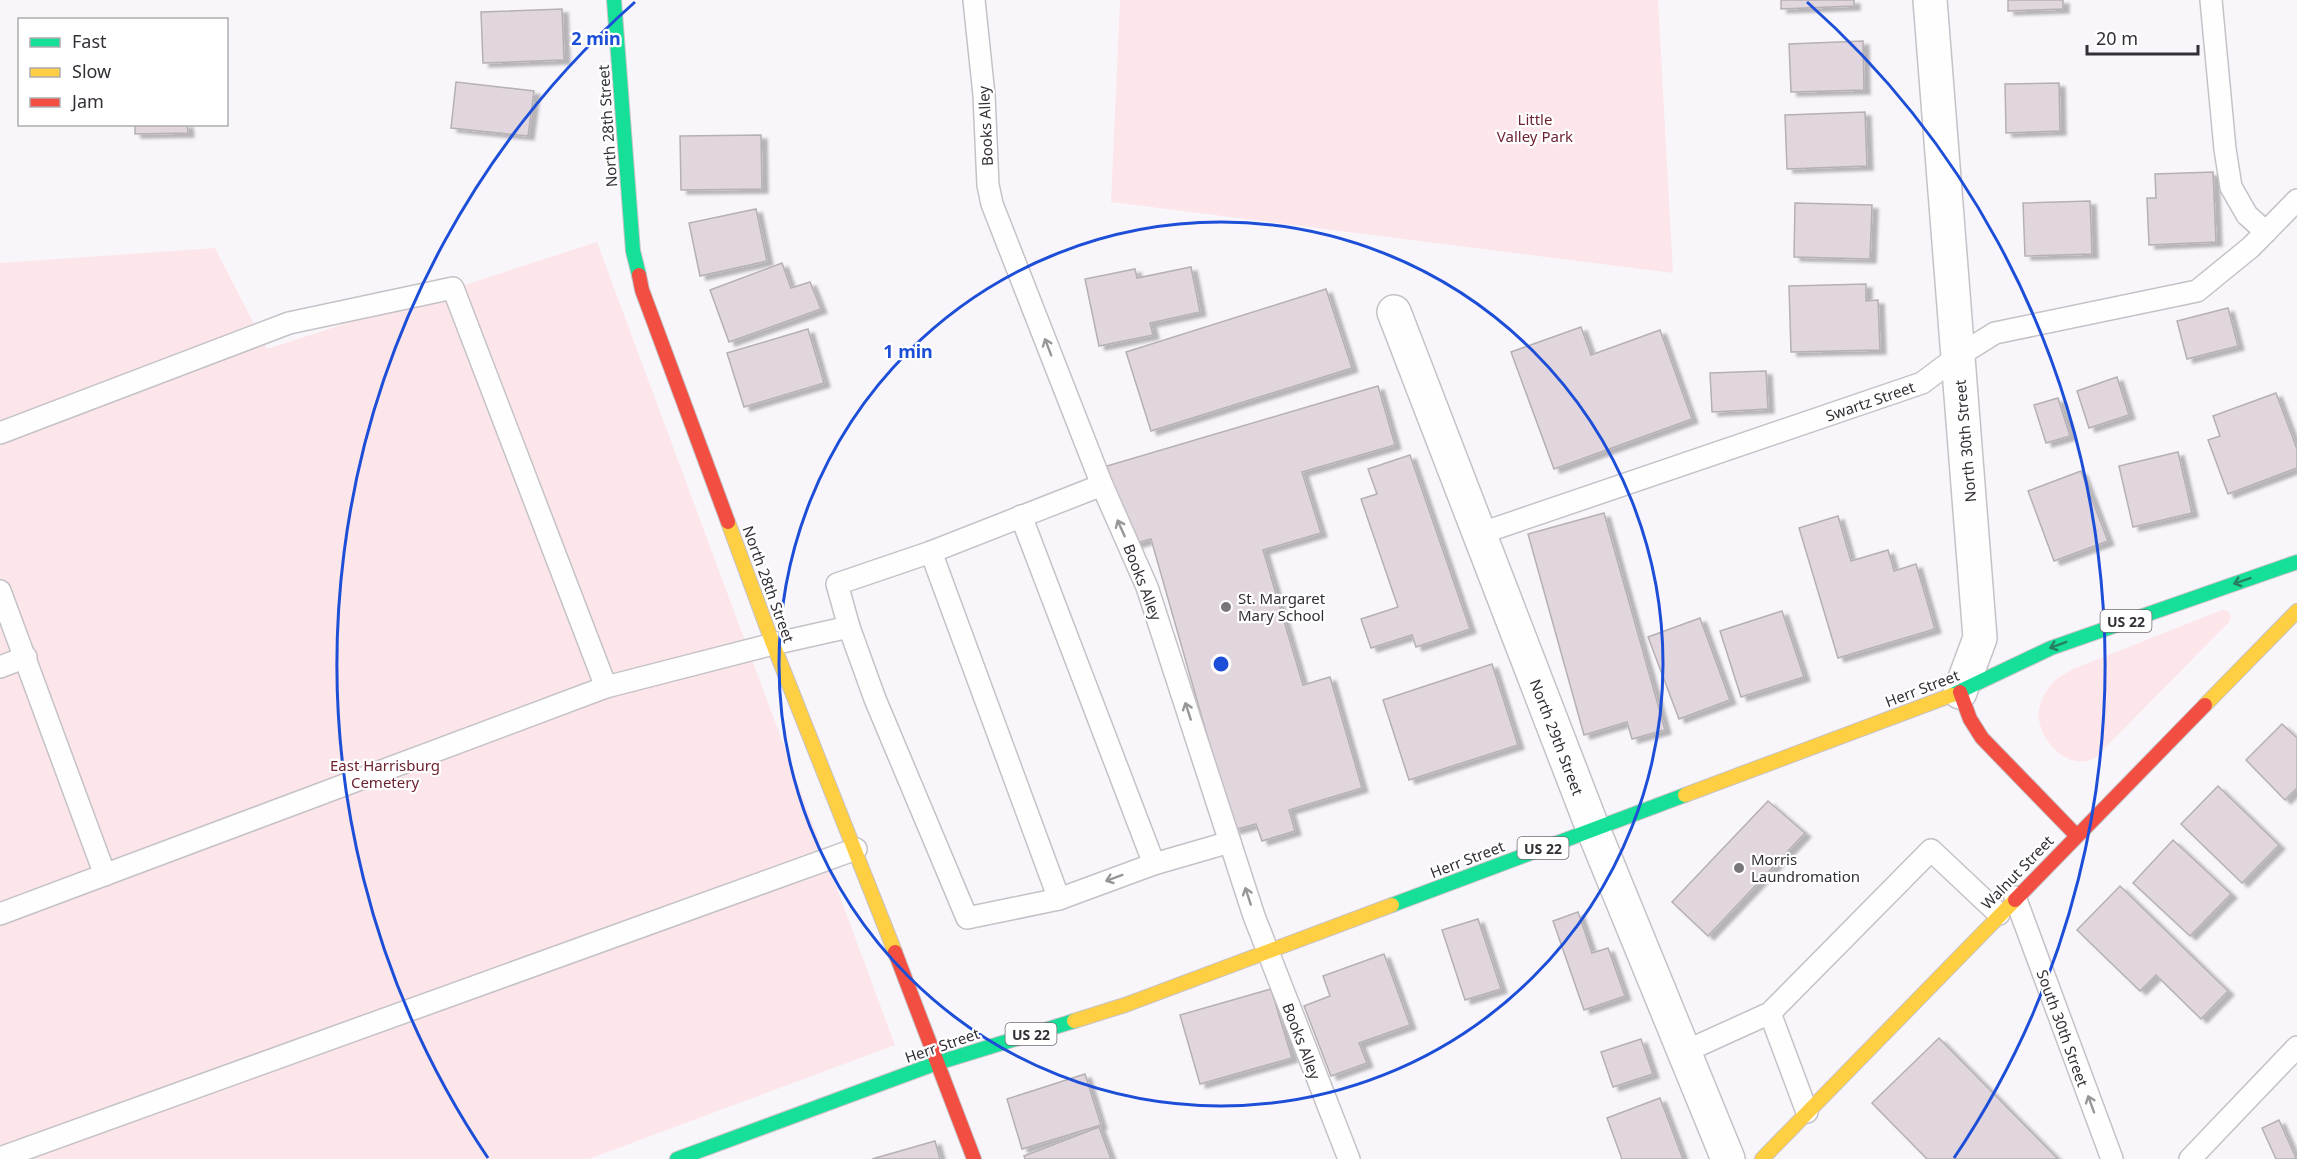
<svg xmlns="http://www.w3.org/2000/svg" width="2297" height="1159" viewBox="0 0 2297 1159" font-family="'Noto Sans',sans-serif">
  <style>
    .green { fill: #fce6e9 }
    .building { fill: #e1d6dd; stroke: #b5b0b4; stroke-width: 1.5; filter: url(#shadow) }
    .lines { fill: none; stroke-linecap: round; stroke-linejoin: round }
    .lane-casing { stroke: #c5c2c7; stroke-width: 24 }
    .street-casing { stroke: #c5c2c7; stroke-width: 36 }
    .fast-casing { stroke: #c5c2c7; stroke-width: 16 }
    .slow-casing { stroke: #c5c2c7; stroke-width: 16 }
    .jam-casing { stroke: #c5c2c7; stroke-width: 16 }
    .lane { stroke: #fefefe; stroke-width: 21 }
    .street { stroke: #fefefe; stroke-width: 33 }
    .fast { stroke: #16e098; stroke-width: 14 }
    .slow { stroke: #ffcf43; stroke-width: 14 }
    .jam { stroke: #f24e42; stroke-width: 14 }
    .oneway { stroke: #99969a }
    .oneway2 { stroke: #267f62 }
    .ring { fill: none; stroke: #1d4ed8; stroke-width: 3 }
    .poi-dot { fill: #79757b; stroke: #fff; stroke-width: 2 }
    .labels { text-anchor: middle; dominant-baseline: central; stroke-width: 4.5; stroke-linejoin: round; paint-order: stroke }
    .shield { fill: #fff; stroke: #716d72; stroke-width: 1.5 }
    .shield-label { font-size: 14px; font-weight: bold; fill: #342f36 }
    .park-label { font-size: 15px; fill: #6e242f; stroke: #fff }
    .street-label { font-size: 15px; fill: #342f36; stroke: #fff }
    .poi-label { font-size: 15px; fill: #342f36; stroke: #fff; text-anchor: start }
    .centre { fill: #1d4ed8; stroke: #fff; stroke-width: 3 }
    .ring-label { font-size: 18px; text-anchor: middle; font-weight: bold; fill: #1d4ed8; stroke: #fff; stroke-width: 4.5; stroke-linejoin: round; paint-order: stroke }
  </style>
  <defs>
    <filter id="shadow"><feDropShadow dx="6" dy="4" stdDeviation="1.5" flood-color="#0004"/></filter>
  </defs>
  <rect width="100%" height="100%" fill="#f9f6fb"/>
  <g class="green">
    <polygon points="1120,0 1658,0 1673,273 1111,202"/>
    <polygon points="597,242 895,1045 589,1159 0,1159 0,263 215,248 267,349"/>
    <path d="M 2222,610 L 2228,611 L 2231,616 L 2230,621 L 2095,758 C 2070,771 2043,745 2039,720 C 2037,709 2042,697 2048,689 C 2054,679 2064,674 2073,669 Z"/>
  </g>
  <g class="building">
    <polygon points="1781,0 1854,0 1854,6 1781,9"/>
    <polygon points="2008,0 2063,0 2063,9 2008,11"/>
    <polygon points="562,9 564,60 483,63 481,12"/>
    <polygon points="1863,41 1864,90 1791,92 1789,44"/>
    <polygon points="456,82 534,91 528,136 451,128"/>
    <polygon points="2059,83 2060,131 2006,133 2005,84"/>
    <polygon points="1865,112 1867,166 1787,169 1785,115"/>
    <polygon points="135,124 187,124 188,133 135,134"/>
    <polygon points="761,135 762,189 681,190 680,136"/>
    <polygon points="2213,172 2216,242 2149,245 2147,198 2156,198 2155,174"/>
    <polygon points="2090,201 2092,254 2025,256 2023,203"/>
    <polygon points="1795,203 1872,205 1870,259 1794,257"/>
    <polygon points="756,209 767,261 700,276 689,223"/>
    <polygon points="782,263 791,288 810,282 821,309 729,342 710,290"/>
    <polygon points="1191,267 1200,312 1150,323 1153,335 1099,346 1085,279 1135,269 1137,278"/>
    <polygon points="1866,284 1866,301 1878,300 1880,350 1791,352 1789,286"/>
    <polygon points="1326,289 1352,368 1151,431 1126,352"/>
    <polygon points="2228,308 2238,346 2187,359 2177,321"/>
    <polygon points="1581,327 1591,355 1660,330 1692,419 1554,469 1511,352"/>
    <polygon points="808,329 824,383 744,407 727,353"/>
    <polygon points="1766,371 1768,409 1712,412 1710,373"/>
    <polygon points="2117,377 2129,415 2089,428 2077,391"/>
    <polygon points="1378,386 1395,445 1302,472 1321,533 1263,550 1303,685 1330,677 1362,788 1289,810 1295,831 1262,841 1256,824 1234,830 1151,539 1130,545 1107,466"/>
    <polygon points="2276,393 2297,449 2297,468 2228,494 2208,440 2220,436 2213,416"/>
    <polygon points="2058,398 2070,436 2046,443 2034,405"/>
    <polygon points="2178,452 2192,513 2133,527 2119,466"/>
    <polygon points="1410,455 1470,629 1416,647 1412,635 1371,648 1361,619 1398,607 1361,499 1377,494 1368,469"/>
    <polygon points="2081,471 2108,541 2054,561 2028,491"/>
    <polygon points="1604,513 1665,730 1632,739 1627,722 1584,735 1528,534"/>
    <polygon points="1838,516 1851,561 1888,550 1894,571 1916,564 1935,629 1838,658 1799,528"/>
    <polygon points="1782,611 1804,677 1741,697 1720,631"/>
    <polygon points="1700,618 1730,700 1679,719 1648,637"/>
    <polygon points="1492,664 1518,745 1409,780 1383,700"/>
    <polygon points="2282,724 2297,738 2297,788 2285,800 2246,760"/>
    <polygon points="2218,786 2279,845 2242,883 2181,824"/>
    <polygon points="1768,801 1805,833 1708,936 1672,902"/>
    <polygon points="2173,840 2231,894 2190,936 2133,883"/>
    <polygon points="2120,886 2228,991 2201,1019 2156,975 2140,991 2077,930"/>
    <polygon points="1578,912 1592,953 1608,948 1625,996 1584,1010 1553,921"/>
    <polygon points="1478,919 1501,989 1465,1000 1442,930"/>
    <polygon points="1384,954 1410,1025 1359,1043 1367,1063 1331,1076 1304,1006 1330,996 1323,976"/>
    <polygon points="1271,989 1292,1058 1200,1084 1180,1015"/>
    <polygon points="1939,1038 2058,1159 1927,1159 1872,1103"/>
    <polygon points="1641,1039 1653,1074 1613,1087 1601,1052"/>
    <polygon points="1085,1074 1101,1125 1022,1149 1007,1099"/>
    <polygon points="1660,1098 1683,1159 1622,1159 1607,1118"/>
    <polygon points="2279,1120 2296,1158 2293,1159 2276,1159 2262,1128"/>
    <polygon points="1099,1127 1111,1159 1025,1159 1024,1156"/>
    <polygon points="935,1141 940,1159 872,1159"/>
  </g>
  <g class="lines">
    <defs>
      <g id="lane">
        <polyline points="974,0 984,95 988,185 992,204 1102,485 1147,587 1254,916 1349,1159"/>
        <polyline points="2211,0 2225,149 2231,187 2247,215 2266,232"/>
        <polyline points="0,433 289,323 453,288 606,687"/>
        <polyline points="1021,516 1154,864"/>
        <polyline points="1479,534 1922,383 1958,356 1995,333 2197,291 2251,247 2297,200"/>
        <polyline points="931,552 1059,899"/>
        <polyline points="0,591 105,875"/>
        <polyline points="849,627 875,699 967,918 1059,899 1154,864 1230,842"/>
        <polyline points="0,667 26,657"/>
        <polyline points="2015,897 2112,1159"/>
        <polyline points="0,914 606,687 773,644 849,627 837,584 931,552 1102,485"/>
        <polyline points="1770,1013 1807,1112"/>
        <polyline points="1684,1052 1770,1013 1931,850 1999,914"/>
        <polyline points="0,1158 856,849"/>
        <polyline points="2190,1159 2297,1047"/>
      </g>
      <g id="street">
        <polyline points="1930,0 1980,638 1960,692"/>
        <polyline points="1394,312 1593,829 1728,1159"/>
      </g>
      <g id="fast">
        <polyline points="614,0 633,251 639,275"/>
        <polyline points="1952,695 2051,648 2297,562"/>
        <polyline points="1392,905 1685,795"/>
        <polyline points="677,1159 937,1063 1074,1021"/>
      </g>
      <g id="slow">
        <polyline points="728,522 773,644 895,952"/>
        <polyline points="2205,705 2297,611"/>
        <polyline points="1685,795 1952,695"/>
        <polyline points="1074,1021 1125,1005 1392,905"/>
        <polyline points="1762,1159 2015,900"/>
      </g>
      <g id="jam">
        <polyline points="639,275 642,290 728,522"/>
        <polyline points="1960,692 1970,719 1982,738 2076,835"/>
        <polyline points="2015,900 2205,705"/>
        <polyline points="895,952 974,1159"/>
      </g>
    </defs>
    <use href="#lane" class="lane-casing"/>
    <use href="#street" class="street-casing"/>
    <use href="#fast" class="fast-casing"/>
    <use href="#slow" class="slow-casing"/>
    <use href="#jam" class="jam-casing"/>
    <use href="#lane" class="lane"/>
    <use href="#street" class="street"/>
    <use href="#fast" class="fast"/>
    <use href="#slow" class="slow"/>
    <use href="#jam" class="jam"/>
  </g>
  <defs><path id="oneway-shaft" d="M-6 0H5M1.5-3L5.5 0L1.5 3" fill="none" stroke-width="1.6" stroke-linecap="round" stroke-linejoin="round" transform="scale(1.5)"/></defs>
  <g class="oneway">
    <use href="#oneway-shaft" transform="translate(1048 347) rotate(-111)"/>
    <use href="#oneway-shaft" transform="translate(1121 528) rotate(-114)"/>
    <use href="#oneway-shaft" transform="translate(1188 711) rotate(-108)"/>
    <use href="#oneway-shaft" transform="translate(1114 878) rotate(160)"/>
    <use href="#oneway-shaft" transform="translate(1248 896) rotate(-108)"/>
    <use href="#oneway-shaft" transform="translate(2091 1104) rotate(-110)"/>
  </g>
  <g class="oneway2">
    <use href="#oneway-shaft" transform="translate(2242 581) rotate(161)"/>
    <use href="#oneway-shaft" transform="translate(2058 645) rotate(160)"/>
  </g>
  <g class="ring">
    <circle cx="1221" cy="664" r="442"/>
    <path d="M488 1158A884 884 0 0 1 635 2M1807 2A884 884 0 0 1 1954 1158"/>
  </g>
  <g class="poi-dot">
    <circle cx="1226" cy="607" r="6"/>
    <circle cx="1739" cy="868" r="6"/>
  </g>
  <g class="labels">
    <g class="shield">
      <rect x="2100.5" y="610" width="51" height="22" rx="4.5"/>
      <rect x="1517.5" y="837" width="51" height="22" rx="4.5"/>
      <rect x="1005.5" y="1023" width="51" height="22" rx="4.5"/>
    </g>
    <g class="shield-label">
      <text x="2126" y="621">US 22</text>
      <text x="1543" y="848">US 22</text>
      <text x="1031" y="1034">US 22</text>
    </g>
    <g class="park-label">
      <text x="1535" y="119">Little<tspan x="1535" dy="17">Valley Park</tspan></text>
      <text x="385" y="765">East Harrisburg<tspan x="385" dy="17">Cemetery</tspan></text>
    </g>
    <g class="street-label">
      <text transform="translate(607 126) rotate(-94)">North 28th Street</text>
      <text transform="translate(985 126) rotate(-93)">Books Alley</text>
      <text transform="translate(1870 401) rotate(-19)">Swartz Street</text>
      <text transform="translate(1965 441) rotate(-95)">North 30th Street</text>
      <text transform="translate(1143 582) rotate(69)">Books Alley</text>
      <text transform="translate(769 584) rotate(70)">North 28th Street</text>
      <text transform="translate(1922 688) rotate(-21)">Herr Street</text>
      <text transform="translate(1557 737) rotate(69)">North 29th Street</text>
      <text transform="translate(1467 859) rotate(-21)">Herr Street</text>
      <text transform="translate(2017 872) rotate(-46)">Walnut Street</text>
      <text transform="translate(2063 1028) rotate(70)">South 30th Street</text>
      <text transform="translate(1302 1041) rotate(69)">Books Alley</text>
      <text transform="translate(942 1045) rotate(-19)">Herr Street</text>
    </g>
    <g class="poi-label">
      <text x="1238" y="598">St. Margaret<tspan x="1238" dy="17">Mary School</tspan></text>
      <text x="1751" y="859">Morris<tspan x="1751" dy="17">Laundromation</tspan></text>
    </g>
  </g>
  <circle cx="1221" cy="664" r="9" class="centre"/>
  <g class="ring-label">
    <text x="596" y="45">2 min</text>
    <text x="908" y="358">1 min</text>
  </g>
  <rect x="18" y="18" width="210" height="108" fill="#ffffff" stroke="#aeacaf" stroke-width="1.5"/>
  <rect x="30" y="38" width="30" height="9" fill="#16e098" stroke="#aeacaf" stroke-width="1.5"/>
  <text x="72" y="48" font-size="18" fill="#342f36">Fast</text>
  <rect x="30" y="68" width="30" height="9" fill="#ffcf43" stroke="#aeacaf" stroke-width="1.5"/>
  <text x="72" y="78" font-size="18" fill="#342f36">Slow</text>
  <rect x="30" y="98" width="30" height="9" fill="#f24e42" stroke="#aeacaf" stroke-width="1.5"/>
  <text x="72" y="108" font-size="18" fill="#342f36">Jam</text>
  <path d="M2087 45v9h111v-9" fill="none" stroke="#342f36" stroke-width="3"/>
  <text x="2096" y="45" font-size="18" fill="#342f36" stroke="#ffffff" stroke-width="4.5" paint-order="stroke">20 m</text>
</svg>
